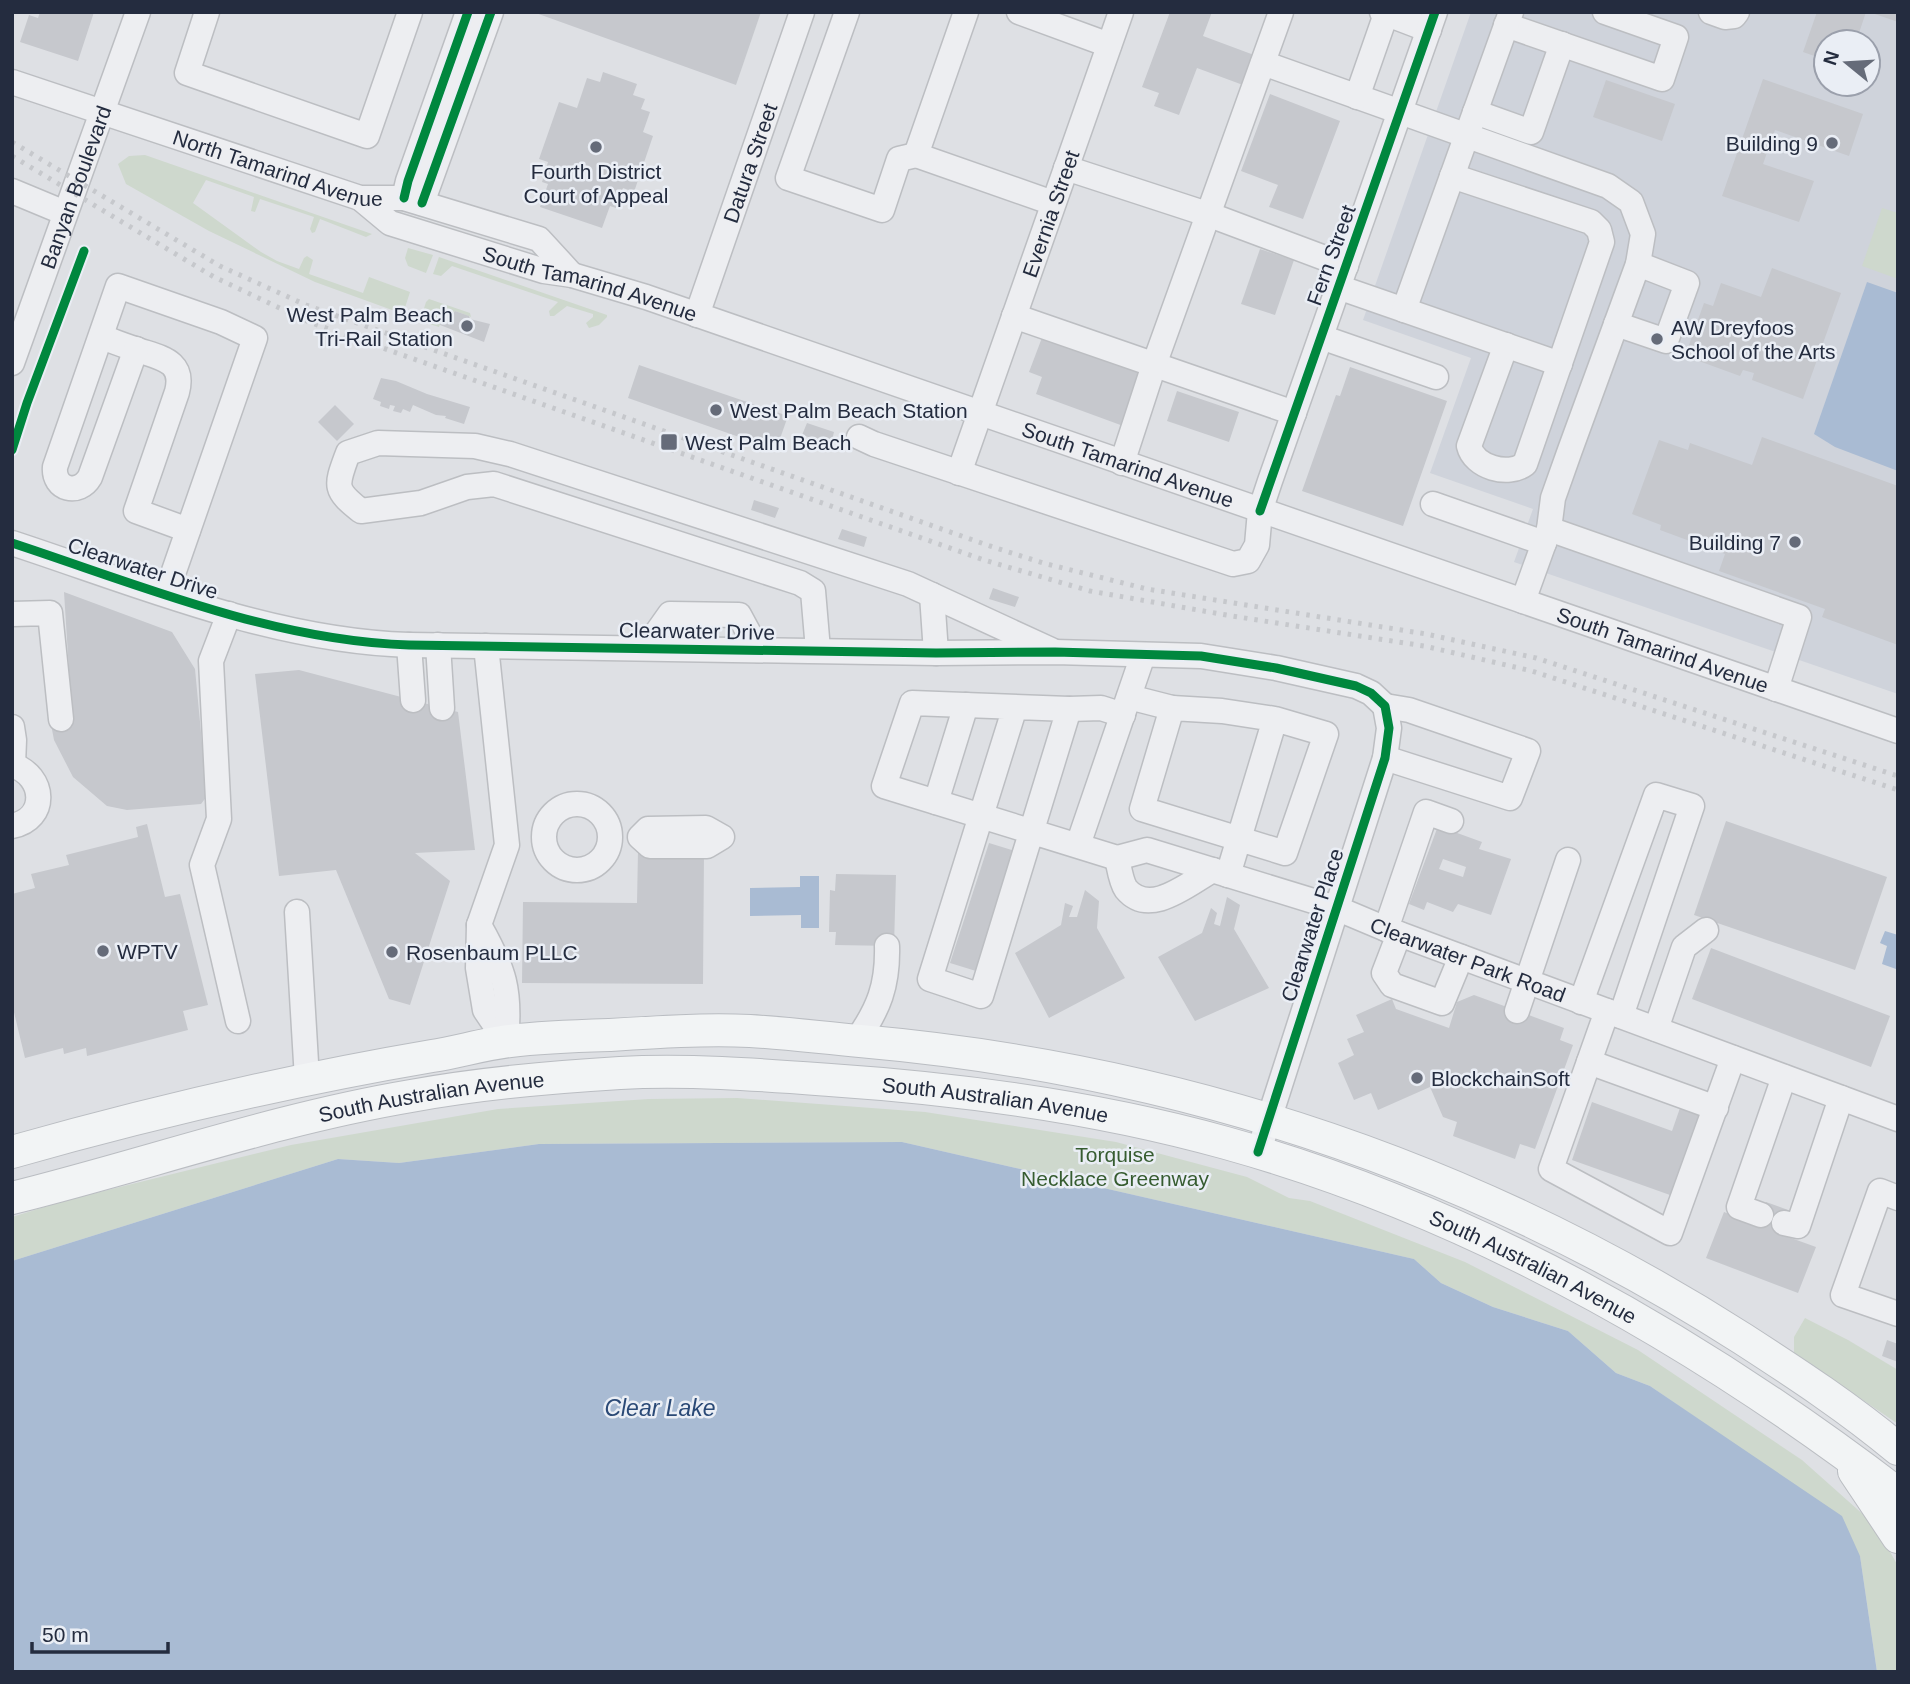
<svg xmlns="http://www.w3.org/2000/svg" width="1910" height="1684" viewBox="0 0 1910 1684" font-family="Helvetica,sans-serif">
  <style>
    .built { fill: #cfd3db; fill-rule: evenodd }
    .green { fill: #ced8cd }
    .water { fill: #a9bbd3 }
    .building { fill: #c6c8cd; fill-rule: evenodd }
    .lines { fill: none; stroke-linecap: round; stroke-linejoin: round }
    .minor-casing { stroke: #bcbec2; stroke-width: 27 }
    .major-casing { stroke: #babdc2; stroke-width: 34 }
    .minor { stroke: #edeef1; stroke-width: 24 }
    .major { stroke: #f2f4f5; stroke-width: 32 }
    .rail { stroke: #c6c8cc; stroke-width: 5; stroke-dasharray: 3.5 7; stroke-linecap: butt }
    .cycleway-casing { stroke: #eaeef5; stroke-width: 13 }
    .cycleway { stroke: #00873e; stroke-width: 9 }
    .poi-dot { fill: #656b79; stroke: #eaeef5; stroke-width: 2.5 }
    .labels { text-anchor: middle; dominant-baseline: central; stroke-width: 5; stroke-linejoin: round; paint-order: stroke }
    .poi-label { font-size: 21px; fill: #242c3f; stroke: #eaeef5; text-anchor: start }
    .street-label { font-size: 21px; fill: #242c3f; stroke: #eaeef5 }
    .park-label { font-size: 21px; fill: #365c30; stroke: #eaeef5 }
    .water-label { font-size: 23px; font-style: italic; fill: #2a4976; stroke: #eaeef5 }
  </style>
  <rect width="100%" height="100%" fill="#dee0e4"/>
  <path class="built" d="M 1471,12 L 1898,12 L 1898,694 L 1514,562 L 1533,509 L 1430,473 L 1471,358 L 1363,320 ZM 1826,42 L 1868,42 L 1868,84 L 1826,84 Z"/>
  <g class="green">
    <polygon points="145,155 372,234 366,237 320,219 315,232 312,233 310,229 314,217 260,199 255,212 251,211 254,197 206,180 193,203 261,252 277,261 299,269 304,258 307,256 313,260 309,274 363,293 369,277 410,292 403,314 315,282 209,231 126,184 118,164 129,156"/>
    <polygon points="1882,208 1898,213 1898,279 1862,266"/>
    <polygon points="408,248 433,255 426,273 408,266 405,258"/>
    <polygon points="439,257 607,315 607,317 599,325 589,328 586,323 593,317 593,314 567,306 554,316 550,316 549,311 558,302 452,266 441,276 433,274"/>
    <polygon points="429,299 470,313 471,317 455,311 453,314 445,311 439,327 420,321 426,302"/>
    <polygon points="737,1098 925,1112 1116,1142 1247,1177 1289,1198 1310,1201 1465,1262 1638,1350 1802,1460 1875,1525 1898,1566 1898,1672 1877,1672 1860,1556 1708,1426 1650,1386 1616,1373 1568,1331 1493,1307 1441,1283 1414,1259 902,1142 539,1144 399,1163 338,1159 12,1261 12,1217 67,1200 291,1145 498,1109 649,1099"/>
    <polygon points="1805,1318 1848,1340 1898,1370 1898,1424 1794,1353 1794,1337"/>
  </g>
  <g class="water">
    <polygon points="1867,282 1898,293 1898,471 1835,447 1814,434"/>
    <polygon points="800,876 819,876 819,928 801,928 801,915 750,916 750,888 800,887"/>
    <polygon points="1885,931 1898,935 1896,969 1882,964 1887,946 1880,943"/>
    <polygon points="902,1142 1414,1259 1441,1283 1493,1307 1568,1331 1616,1373 1650,1386 1842,1516 1860,1556 1877,1672 12,1672 12,1261 338,1159 399,1163 539,1144"/>
  </g>
  <g class="building">
    <polygon points="40,12 94,12 78,61 20,42 29,15 38,18"/>
    <polygon points="533,12 761,12 736,85"/>
    <polygon points="1170,12 1212,12 1203,36 1254,55 1243,85 1197,68 1179,115 1154,106 1159,93 1142,87"/>
    <polygon points="1817,12 1866,12 1856,42 1826,42 1826,60 1803,52"/>
    <polygon points="1872,12 1898,12 1898,22 1872,13"/>
    <polygon points="603,72 637,84 633,95 645,99 641,109 650,112 643,132 653,136 634,192 623,188 616,208 610,206 602,228 540,207 548,184 542,182 548,162 539,159 559,102 577,108 587,78 600,82"/>
    <polygon points="1763,79 1863,114 1849,156 1775,130 1763,164 1814,181 1799,222 1722,196"/>
    <polygon points="1606,80 1675,104 1662,141 1593,117"/>
    <polygon points="1270,94 1340,121 1303,219 1269,207 1278,185 1241,171"/>
    <polygon points="1260,249 1294,260 1275,315 1241,304"/>
    <polygon points="1772,268 1841,293 1803,399 1752,380 1754,373 1743,370 1740,376 1685,356 1704,303 1713,306 1721,283 1761,297"/>
    <polygon points="444,311 453,314 455,311 469,316 470,319 490,324 484,342 440,325"/>
    <polygon points="1043,335 1146,373 1126,427 1036,394 1042,377 1029,372"/>
    <polygon points="639,365 788,416 776,450 628,398"/>
    <polygon points="1350,367 1447,401 1403,526 1302,491 1336,395 1340,396"/>
    <polygon points="381,378 396,381 427,394 470,407 464,424 445,418 446,416 436,415 413,405 410,412 403,409 401,413 393,411 395,406 390,405 389,409 380,406 381,402 373,399"/>
    <polygon points="1177,391 1239,412 1229,442 1167,421"/>
    <polygon points="335,405 354,424 337,441 318,422"/>
    <polygon points="807,423 834,432 831,444 802,435"/>
    <polygon points="1762,437 1898,486 1898,645 1822,617 1825,609 1719,571 1725,554 1660,530 1661,525 1632,514 1659,440 1688,450 1690,443 1752,465"/>
    <polygon points="754,500 779,508 775,518 751,510"/>
    <polygon points="842,529 867,537 864,547 838,539"/>
    <polygon points="993,588 1019,597 1015,607 989,599"/>
    <polygon points="64,592 172,632 195,669 207,796 201,804 127,810 107,806 73,777 54,740 50,719 72,718"/>
    <polygon points="299,670 458,712 475,850 415,853 450,881 410,1005 389,999 336,870 279,876 255,674"/>
    <polygon points="1726,821 1887,877 1855,970 1694,915"/>
    <polygon points="147,824 165,897 180,894 208,1005 183,1011 188,1030 87,1056 86,1048 64,1054 63,1048 25,1058 12,1004 12,894 35,888 31,874 69,865 66,855 138,837 136,827"/>
    <path d="M 1438,826 L 1482,842 L 1479,849 L 1511,859 L 1491,915 L 1458,904 L 1453,912 L 1427,902 L 1424,910 L 1409,904 ZM 1443,859 L 1466,867 L 1463,877 L 1439,869 Z"/>
    <polygon points="989,843 1015,851 976,971 950,963"/>
    <polygon points="638,851 704,852 703,984 522,983 523,902 637,903"/>
    <polygon points="836,874 896,875 894,946 835,945 836,932 829,932 830,890 835,891"/>
    <polygon points="1085,890 1099,901 1097,928 1125,978 1049,1018 1015,953 1061,925 1065,903 1073,906 1069,917 1077,917"/>
    <polygon points="1227,897 1240,905 1234,929 1269,988 1195,1021 1158,957 1202,933 1211,908 1217,913 1214,924 1220,926"/>
    <polygon points="1711,948 1890,1016 1871,1067 1692,999"/>
    <polygon points="1474,995 1564,1028 1560,1040 1573,1045 1535,1149 1520,1144 1515,1159 1453,1136 1457,1122 1443,1117 1430,1087 1378,1110 1371,1093 1354,1100 1338,1063 1354,1055 1347,1039 1364,1032 1356,1015 1392,999 1396,1009 1449,1028 1457,1002"/>
    <polygon points="1592,1102 1672,1131 1680,1108 1699,1114 1670,1195 1572,1160"/>
    <polygon points="1766,1202 1788,1210 1780,1234 1816,1247 1798,1293 1706,1258 1724,1212 1757,1225"/>
    <polygon points="1887,1340 1898,1344 1898,1362 1882,1356"/>
  </g>
  <g class="lines">
    <defs>
      <g id="minor">
        <polyline points="207,12 187,73 367,136 410,12"/>
        <polyline points="847,12 788,178 882,210 899,159 916,155"/>
        <polyline points="966,12 916,155 1053,203"/>
        <polyline points="1019,12 1109,45"/>
        <polyline points="1382,12 1429,30"/>
        <polyline points="1711,12 1725,17 1734,16 1737,12"/>
        <polyline points="1506,25 1662,79 1676,37 1605,12"/>
        <polyline points="1263,63 1608,186 1631,202 1643,234 1638,264 1570,450 1553,498 1549,529 1523,601"/>
        <path id="s1" d="M 12,82 L 360,198 L 404,198 L 539,239 L 572,275"/>
        <polyline points="1357,97 1386,14"/>
        <polyline points="1475,112 1531,132 1562,44"/>
        <polyline points="1066,168 1210,215 1346,266"/>
        <path d="M 1452,176 L 1591,222 L 1599,230 L 1602,242 L 1525,464 C 1508,477 1474,467 1469,446 L 1506,345"/>
        <polyline points="12,191 65,213"/>
        <path id="s2" d="M 360,198 L 390,223 L 544,271 L 572,275 L 646,297 L 1898,731"/>
        <polyline points="404,198 408,181 468,12"/>
        <polyline points="422,203 491,12"/>
        <polyline points="1338,287 1560,364"/>
        <polyline points="1404,310 1511,12"/>
        <path id="s3" d="M 697,315 L 802,12"/>
        <polyline points="1014,316 1294,413"/>
        <polyline points="1616,324 1666,341 1687,283 1638,264"/>
        <path d="M 101,337 C 113,341 125,346 138,350 C 161,358 185,361 177,392 L 136,511 L 188,530"/>
        <polyline points="1321,337 1436,377"/>
        <path d="M 136,349 L 90,477 C 79,496 53,490 55,467 L 118,286 L 221,322 L 255,338 L 166,594"/>
        <path id="s4" d="M 12,363 L 138,12"/>
        <polyline points="859,437 874,444 1233,564 1248,561 1257,545 1260,511 1270,481 1435,12"/>
        <polyline points="1122,463 1154,365 1281,12"/>
        <path id="s5" d="M 959,473 L 1121,12"/>
        <polyline points="1433,504 1544,543"/>
        <polyline points="1549,529 1799,617 1776,689"/>
        <path d="M 12,543 C 140,585 273,641 409,645 L 936,653 L 1055,652 L 1201,656 L 1276,668 L 1356,686 L 1371,693 L 1385,706"/>
        <polyline points="932,595 936,653"/>
        <polyline points="12,614 50,613 61,719"/>
        <polyline points="229,614 211,661 219,819 202,865 238,1021"/>
        <polyline points="409,645 413,700"/>
        <polyline points="438,645 442,708"/>
        <polyline points="486,646 507,845 479,925 478,968 485,1010 506,1041"/>
        <polyline points="646,648 670,614 739,615 758,650"/>
        <path d="M 818,650 L 813,591 L 800,583 L 494,484 L 467,487 L 421,503 L 361,511 C 333,489 336,486 348,453 L 378,443 L 475,446 L 510,454 L 908,584 L 1051,650"/>
        <polyline points="1129,697 1172,708"/>
        <path id="s6" d="M 1015,707 L 930,979 L 981,996 L 1069,709 L 912,703 L 884,786 L 1117,858 L 1147,850 L 1336,908 L 1386,929 L 1898,1119"/>
        <polyline points="1069,709 1101,708 1123,715"/>
        <polyline points="12,727 14,740 13,765"/>
        <polyline points="1385,758 1510,798 1528,751 1409,710 1385,706"/>
        <path d="M 12,765 C 46,776 48,819 12,826"/>
        <polyline points="936,802 966,705"/>
        <circle cx="577" cy="837" r="33"/>
        <polygon points="706,828 722,837 707,846 650,846 640,837 648,829"/>
        <polyline points="1078,845 1143,655"/>
        <path d="M 1117,858 C 1119,867 1121,882 1126,889 C 1150,918 1189,883 1213,870"/>
        <polyline points="1228,875 1275,719 1326,734 1285,853 1142,809 1172,708 1222,711 1275,719"/>
        <polyline points="297,912 307,1079"/>
        <path d="M 479,925 C 504,969 511,990 506,1041"/>
        <polyline points="1386,929 1426,812 1451,821"/>
        <polyline points="1399,934 1384,973 1392,985 1442,1003 1461,957"/>
        <polyline points="1581,1002 1656,795 1692,806 1621,1016"/>
        <polyline points="1517,1011 1568,860"/>
        <polyline points="1607,1011 1551,1169 1670,1233 1733,1058"/>
        <polyline points="1656,1029 1684,947 1706,930"/>
        <path d="M 856,1041 C 879,1009 888,985 887,946"/>
        <polyline points="1589,1062 1716,1108"/>
        <polyline points="1263,1138 1385,758 1389,728 1385,706"/>
        <polyline points="1898,1198 1880,1191 1843,1295 1898,1314"/>
        <polyline points="1761,1215 1739,1207 1784,1077"/>
        <polyline points="1784,1223 1798,1226 1841,1098"/>
      </g>
      <g id="major">
        <path d="M 12,1152 C 150,1113 291,1080 432,1056 C 458,1052 484,1044 510,1041 C 543,1037 577,1036 610,1035 C 657,1032 704,1029 750,1031 C 787,1033 824,1038 860,1041 C 1178,1069 1474,1167 1743,1339 C 1797,1374 1849,1408 1898,1449"/>
        <path id="s7" d="M 12,1198 C 145,1165 275,1119 411,1096 C 476,1084 553,1077 620,1073 C 687,1069 763,1075 830,1080 C 963,1089 1097,1107 1226,1143 C 1470,1211 1698,1341 1898,1494"/>
        <polyline points="1854,1471 1898,1537"/>
      </g>
    </defs>
    <use href="#minor" class="minor-casing"/>
    <use href="#major" class="major-casing"/>
    <use href="#minor" class="minor"/>
    <use href="#major" class="major"/>
    <g class="rail">
      <polyline points="12,142 220,266 306,305 990,546 1043,563 1147,589 1426,634 1536,658 1898,776"/>
      <polyline points="12,156 214,277 309,322 984,560 1090,591 1232,616 1424,646 1532,671 1898,790"/>
    </g>
    <defs>
      <g id="cycleway">
        <polyline points="404,198 408,181 468,12"/>
        <polyline points="422,203 491,12"/>
        <polyline points="12,450 27,403 84,251"/>
        <polyline points="1260,511 1435,12"/>
        <path d="M 12,543 C 140,585 273,641 409,645 L 936,653 L 1055,652 L 1201,656 L 1276,668 L 1356,686 L 1371,693 L 1385,706 L 1389,728 L 1385,758 L 1258,1152"/>
      </g>
    </defs>
    <use href="#cycleway" class="cycleway-casing"/>
    <use href="#cycleway" class="cycleway"/>
  </g>
  <g class="poi-dot">
    <circle cx="1832" cy="143" r="7"/>
    <circle cx="596" cy="147" r="7"/>
    <circle cx="467" cy="326" r="7"/>
    <circle cx="1657" cy="339" r="7"/>
    <circle cx="716" cy="410" r="7"/>
    <rect x="660" y="433" width="18" height="18" rx="3.5"/>
    <circle cx="1795" cy="542" r="7"/>
    <circle cx="103" cy="951" r="7"/>
    <circle cx="392" cy="952" r="7"/>
    <circle cx="1417" cy="1078" r="7"/>
  </g>
  <g class="labels">
    <g class="poi-label">
      <text x="1818" y="143" text-anchor="end">Building 9</text>
      <text x="596" y="171" text-anchor="middle">Fourth District<tspan x="596" dy="24">Court of Appeal</tspan></text>
      <text x="453" y="314" text-anchor="end">West Palm Beach<tspan x="453" dy="24">Tri-Rail Station</tspan></text>
      <text x="1671" y="327">AW Dreyfoos<tspan x="1671" dy="24">School of the Arts</tspan></text>
      <text x="730" y="410">West Palm Beach Station</text>
      <text x="685" y="442">West Palm Beach</text>
      <text x="1781" y="542" text-anchor="end">Building 7</text>
      <text x="117" y="951">WPTV</text>
      <text x="406" y="952">Rosenbaum PLLC</text>
      <text x="1431" y="1078">BlockchainSoft</text>
    </g>
    <g class="street-label">
      <text stroke="none"><textPath href="#s3" startOffset="161">Datura Street</textPath></text>
      <text stroke="none"><textPath href="#s1" startOffset="280">North Tamarind Avenue</textPath></text>
      <text stroke="none"><textPath href="#s4" startOffset="187">Banyan Boulevard</textPath></text>
      <text stroke="none"><textPath href="#s5" startOffset="275">Evernia Street</textPath></text>
      <text transform="translate(1331 255) rotate(-70)">Fern Street</text>
      <text stroke="none"><textPath href="#s2" startOffset="248">South Tamarind Avenue</textPath></text>
      <text stroke="none"><textPath href="#s2" startOffset="816">South Tamarind Avenue</textPath></text>
      <text transform="translate(143 568) rotate(18)">Clearwater Drive</text>
      <text transform="translate(697 631) rotate(1)">Clearwater Drive</text>
      <text stroke="none"><textPath href="#s2" startOffset="1382">South Tamarind Avenue</textPath></text>
      <text transform="translate(1312 925) rotate(-72)">Clearwater Place</text>
      <text stroke="none"><textPath href="#s6" startOffset="1498">Clearwater Park Road</textPath></text>
      <text stroke="none"><textPath href="#s7" startOffset="432">South Australian Avenue</textPath></text>
      <text stroke="none"><textPath href="#s7" startOffset="999">South Australian Avenue</textPath></text>
      <text stroke="none"><textPath href="#s7" startOffset="1566">South Australian Avenue</textPath></text>
    </g>
    <g class="park-label">
      <text x="1115" y="1154">Torquise<tspan x="1115" dy="24">Necklace Greenway</tspan></text>
    </g>
    <g class="water-label">
      <text x="660" y="1408">Clear Lake</text>
    </g>
  </g>
  <rect width="1910" height="1684" fill="none" stroke="#242c3f" stroke-width="28"/>
  <g transform="translate(1847 63) rotate(288)"><circle r="33" fill="#eaeef5" stroke="#9ba0ac" stroke-width="2"/>
  <path d="M0-5L12 26L0 18L-12 26Z" fill="#656b79"/>
  <text y="-10" font-size="19" font-weight="bold" text-anchor="middle" fill="#242c3f">N</text>
  </g>
  <path d="M32 1642v10h136v-10" fill="none" stroke="#242c3f" stroke-width="3.5"/>
  <text x="42" y="1642" font-size="21" fill="#242c3f" stroke="#eaeef5" stroke-width="5" paint-order="stroke">50 m</text>
</svg>
